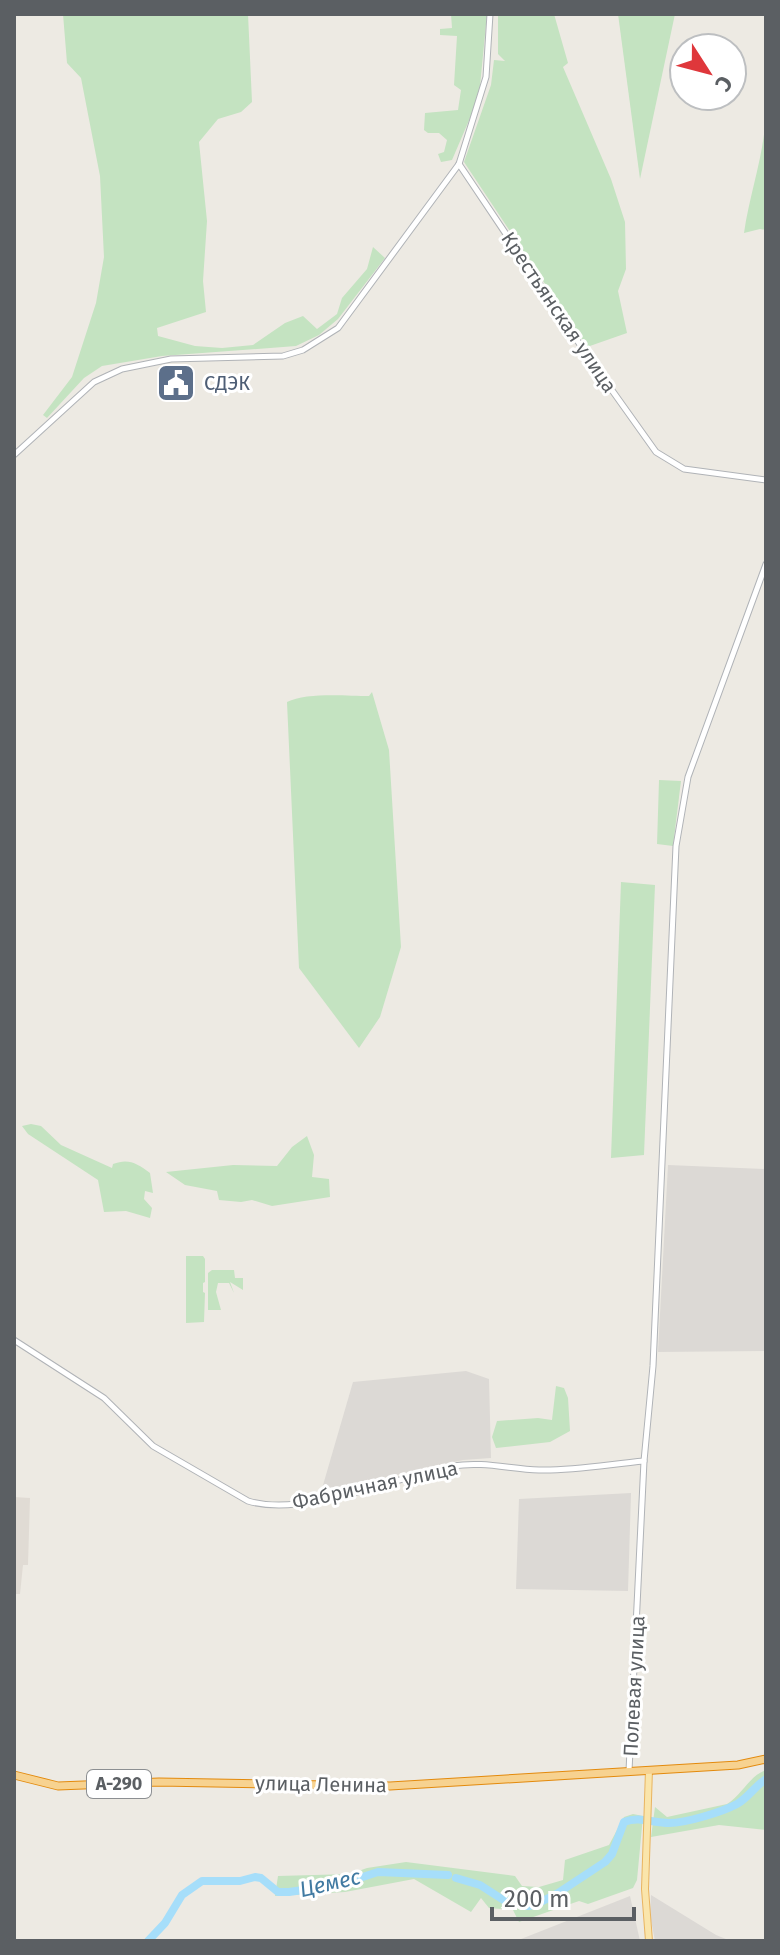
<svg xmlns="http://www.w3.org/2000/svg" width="780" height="1955" viewBox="0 0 780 1955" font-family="'Fira Sans',sans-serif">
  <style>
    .industrial { fill: #dcd9d5 }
    .education { fill: #e0dbd4 }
    .green { fill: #c4e3c1 }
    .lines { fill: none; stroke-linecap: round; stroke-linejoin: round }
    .river { stroke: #a6defa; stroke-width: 8 }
    .secondary-casing { stroke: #b0b3b7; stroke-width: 7 }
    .primary-casing { stroke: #e9b460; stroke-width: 8 }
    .highway-casing { stroke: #e38a0d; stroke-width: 9 }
    .secondary { stroke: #fff; stroke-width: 5 }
    .primary { stroke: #fae5ab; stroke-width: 6 }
    .highway { stroke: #f7d290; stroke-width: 7 }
    .labels { text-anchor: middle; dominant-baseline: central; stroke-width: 6; stroke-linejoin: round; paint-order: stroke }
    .shield { fill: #fff; stroke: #8c8f92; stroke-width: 2 }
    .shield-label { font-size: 18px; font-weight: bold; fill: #5b5f63 }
    .street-label { font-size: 20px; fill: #5b5f63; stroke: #fff }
    .service-label { font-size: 20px; fill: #4e5e75; stroke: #fff; text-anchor: start }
    .water-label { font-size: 22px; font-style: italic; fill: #417aa2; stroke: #fff }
  </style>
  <rect width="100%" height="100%" fill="#edeae3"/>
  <g class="industrial">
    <polygon points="668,1165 766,1169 766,1351 658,1352"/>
    <polygon points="466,1371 489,1379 491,1458 463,1460 321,1492 353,1382"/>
    <polygon points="631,1493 628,1591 516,1589 519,1499"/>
    <polygon points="651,1895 716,1935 731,1941 655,1941 650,1915"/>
    <polygon points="630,1896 640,1941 516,1941"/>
  </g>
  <polygon class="education" points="14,1497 30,1498 28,1565 23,1565 20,1594 15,1594 14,1601"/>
  <g class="green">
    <polygon points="63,14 248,14 252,102 241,112 218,119 199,142 207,221 203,281 206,312 157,328 158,336 195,346 222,348 253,345 285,323 303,316 317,329 337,314 342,298 367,269 373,247 385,258 338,319 319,335 296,346 162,356 102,366 84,378 47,418 43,415 72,377 96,303 104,257 100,176 81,78 67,63"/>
    <polygon points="451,14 487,14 480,86 473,111 452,160 441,162 438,154 444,152 447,140 439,133 428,133 424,130 425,113 458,110 461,90 454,85 457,36 440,35 440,29 452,28"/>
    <polygon points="498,14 554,14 568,63 563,67 611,179 625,222 626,269 618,291 627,333 587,347 464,162 491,85 494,60 505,61 498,54"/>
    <polygon points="618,14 675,14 640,179"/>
    <path d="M 766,111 L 766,230 L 760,229 L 744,233 C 750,192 765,152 766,111 Z"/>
    <path d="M 372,692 L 389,750 L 401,947 L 380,1017 L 359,1048 L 299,968 L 287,702 C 306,692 347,696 369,696 Z"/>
    <polygon points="659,780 681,781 673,846 657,844"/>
    <polygon points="621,882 655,885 644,1155 611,1158"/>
    <path d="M 31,1124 L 41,1126 L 61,1145 L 112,1168 L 113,1164 C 128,1158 137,1163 150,1173 L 153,1193 L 145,1191 L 144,1199 L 152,1208 L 150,1218 L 126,1211 L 104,1212 L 98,1180 L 28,1134 L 22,1126 Z"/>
    <polygon points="307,1136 314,1155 312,1177 329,1179 330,1197 272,1206 252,1200 241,1202 219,1200 217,1191 185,1185 166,1172 233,1165 277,1166 292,1147"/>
    <polygon points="186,1256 203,1256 205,1259 205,1282 203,1283 203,1292 205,1293 204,1322 186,1323"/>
    <polygon points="212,1270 234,1270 235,1278 243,1278 243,1290 230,1282 234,1293 229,1283 218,1283 216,1292 221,1310 208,1310 208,1273"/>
    <polygon points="556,1386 564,1388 568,1398 570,1431 550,1442 496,1448 492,1437 497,1421 538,1418 552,1420"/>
    <path d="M 766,1770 L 766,1830 L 719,1825 L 651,1837 L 655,1807 L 667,1817 L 727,1804 C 743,1794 748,1777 766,1770 Z"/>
    <polygon points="633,1814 643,1816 637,1880 633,1888 588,1904 579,1901 519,1922 513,1910 489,1908 481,1898 471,1912 414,1879 345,1892 275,1896 278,1876 350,1874 367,1868 406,1862 515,1876 522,1886 539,1887 563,1880 565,1860 609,1845 624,1817"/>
  </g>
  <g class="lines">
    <g class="river">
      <path d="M 456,1878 L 480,1885 L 505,1901 L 528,1906 L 537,1904 L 558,1893 L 605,1862 L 612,1854 L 624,1822 C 639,1816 653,1823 669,1823 C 686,1823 722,1812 737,1804 C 748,1798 755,1786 766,1779"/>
      <polyline points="148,1941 165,1923 182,1895 202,1881 240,1881 255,1877 261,1878 278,1892 289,1892 338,1885 378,1872 448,1875"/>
    </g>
    <defs>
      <g id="secondary">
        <polyline points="459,164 589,358 656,452 684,469 766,480"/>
        <polyline points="14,455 94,382 122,369 171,359 283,356 303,350 338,328 459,164 486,77 490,14"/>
        <path d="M 14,1340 L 104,1398 L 153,1446 L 248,1501 C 304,1518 395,1477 453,1466 C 482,1461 510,1469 539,1470 C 574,1471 610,1464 644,1461"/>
        <polyline points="629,1771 644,1461 653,1366 676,846 688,777 766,564"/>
      </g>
      <polyline id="primary" points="649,1770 645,1889 649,1941"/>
      <polyline id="highway" points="14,1775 58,1786 159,1782 390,1786 738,1765 766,1759"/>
    </defs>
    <use href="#secondary" class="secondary-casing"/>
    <use href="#primary" class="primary-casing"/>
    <use href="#highway" class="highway-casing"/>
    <use href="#secondary" class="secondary"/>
    <use href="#primary" class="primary"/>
    <use href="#highway" class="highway"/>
  </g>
  <defs>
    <symbol id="civic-square" viewBox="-11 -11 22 22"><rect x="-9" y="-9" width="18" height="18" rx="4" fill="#5c6f8a" stroke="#fff"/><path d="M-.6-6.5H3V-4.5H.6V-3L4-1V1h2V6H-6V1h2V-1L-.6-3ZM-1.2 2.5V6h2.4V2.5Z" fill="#fff"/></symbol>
  </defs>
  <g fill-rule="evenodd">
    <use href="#civic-square" x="154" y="361" width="44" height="44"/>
  </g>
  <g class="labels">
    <rect class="shield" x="87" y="1770" width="64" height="28" rx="6"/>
    <g class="shield-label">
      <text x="119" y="1784">А-290</text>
    </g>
    <g class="street-label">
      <text transform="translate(559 312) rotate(56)">Крестьянская улица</text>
      <text transform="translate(375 1485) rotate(-12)">Фабричная улица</text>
      <text transform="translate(634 1686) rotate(-87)">Полевая улица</text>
      <text transform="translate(321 1784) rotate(1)">улица Ленина</text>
    </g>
    <g class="service-label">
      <text x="204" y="383">СДЭК</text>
    </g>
    <g class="water-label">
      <text transform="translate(330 1883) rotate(-13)">Цемес</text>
    </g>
  </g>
  <rect width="780" height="1955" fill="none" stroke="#5b5f63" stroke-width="32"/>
  <g transform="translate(708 72) rotate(126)"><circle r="38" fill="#ffffff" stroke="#bdbfc1" stroke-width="2"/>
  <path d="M0-6L14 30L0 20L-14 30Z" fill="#df373b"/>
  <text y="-12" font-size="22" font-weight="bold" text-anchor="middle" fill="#5b5f63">С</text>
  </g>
  <path d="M492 1907v12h142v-12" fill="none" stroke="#5b5f63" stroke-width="4"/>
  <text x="504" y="1907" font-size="24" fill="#5b5f63" stroke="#ffffff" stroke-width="6" paint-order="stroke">200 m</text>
</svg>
